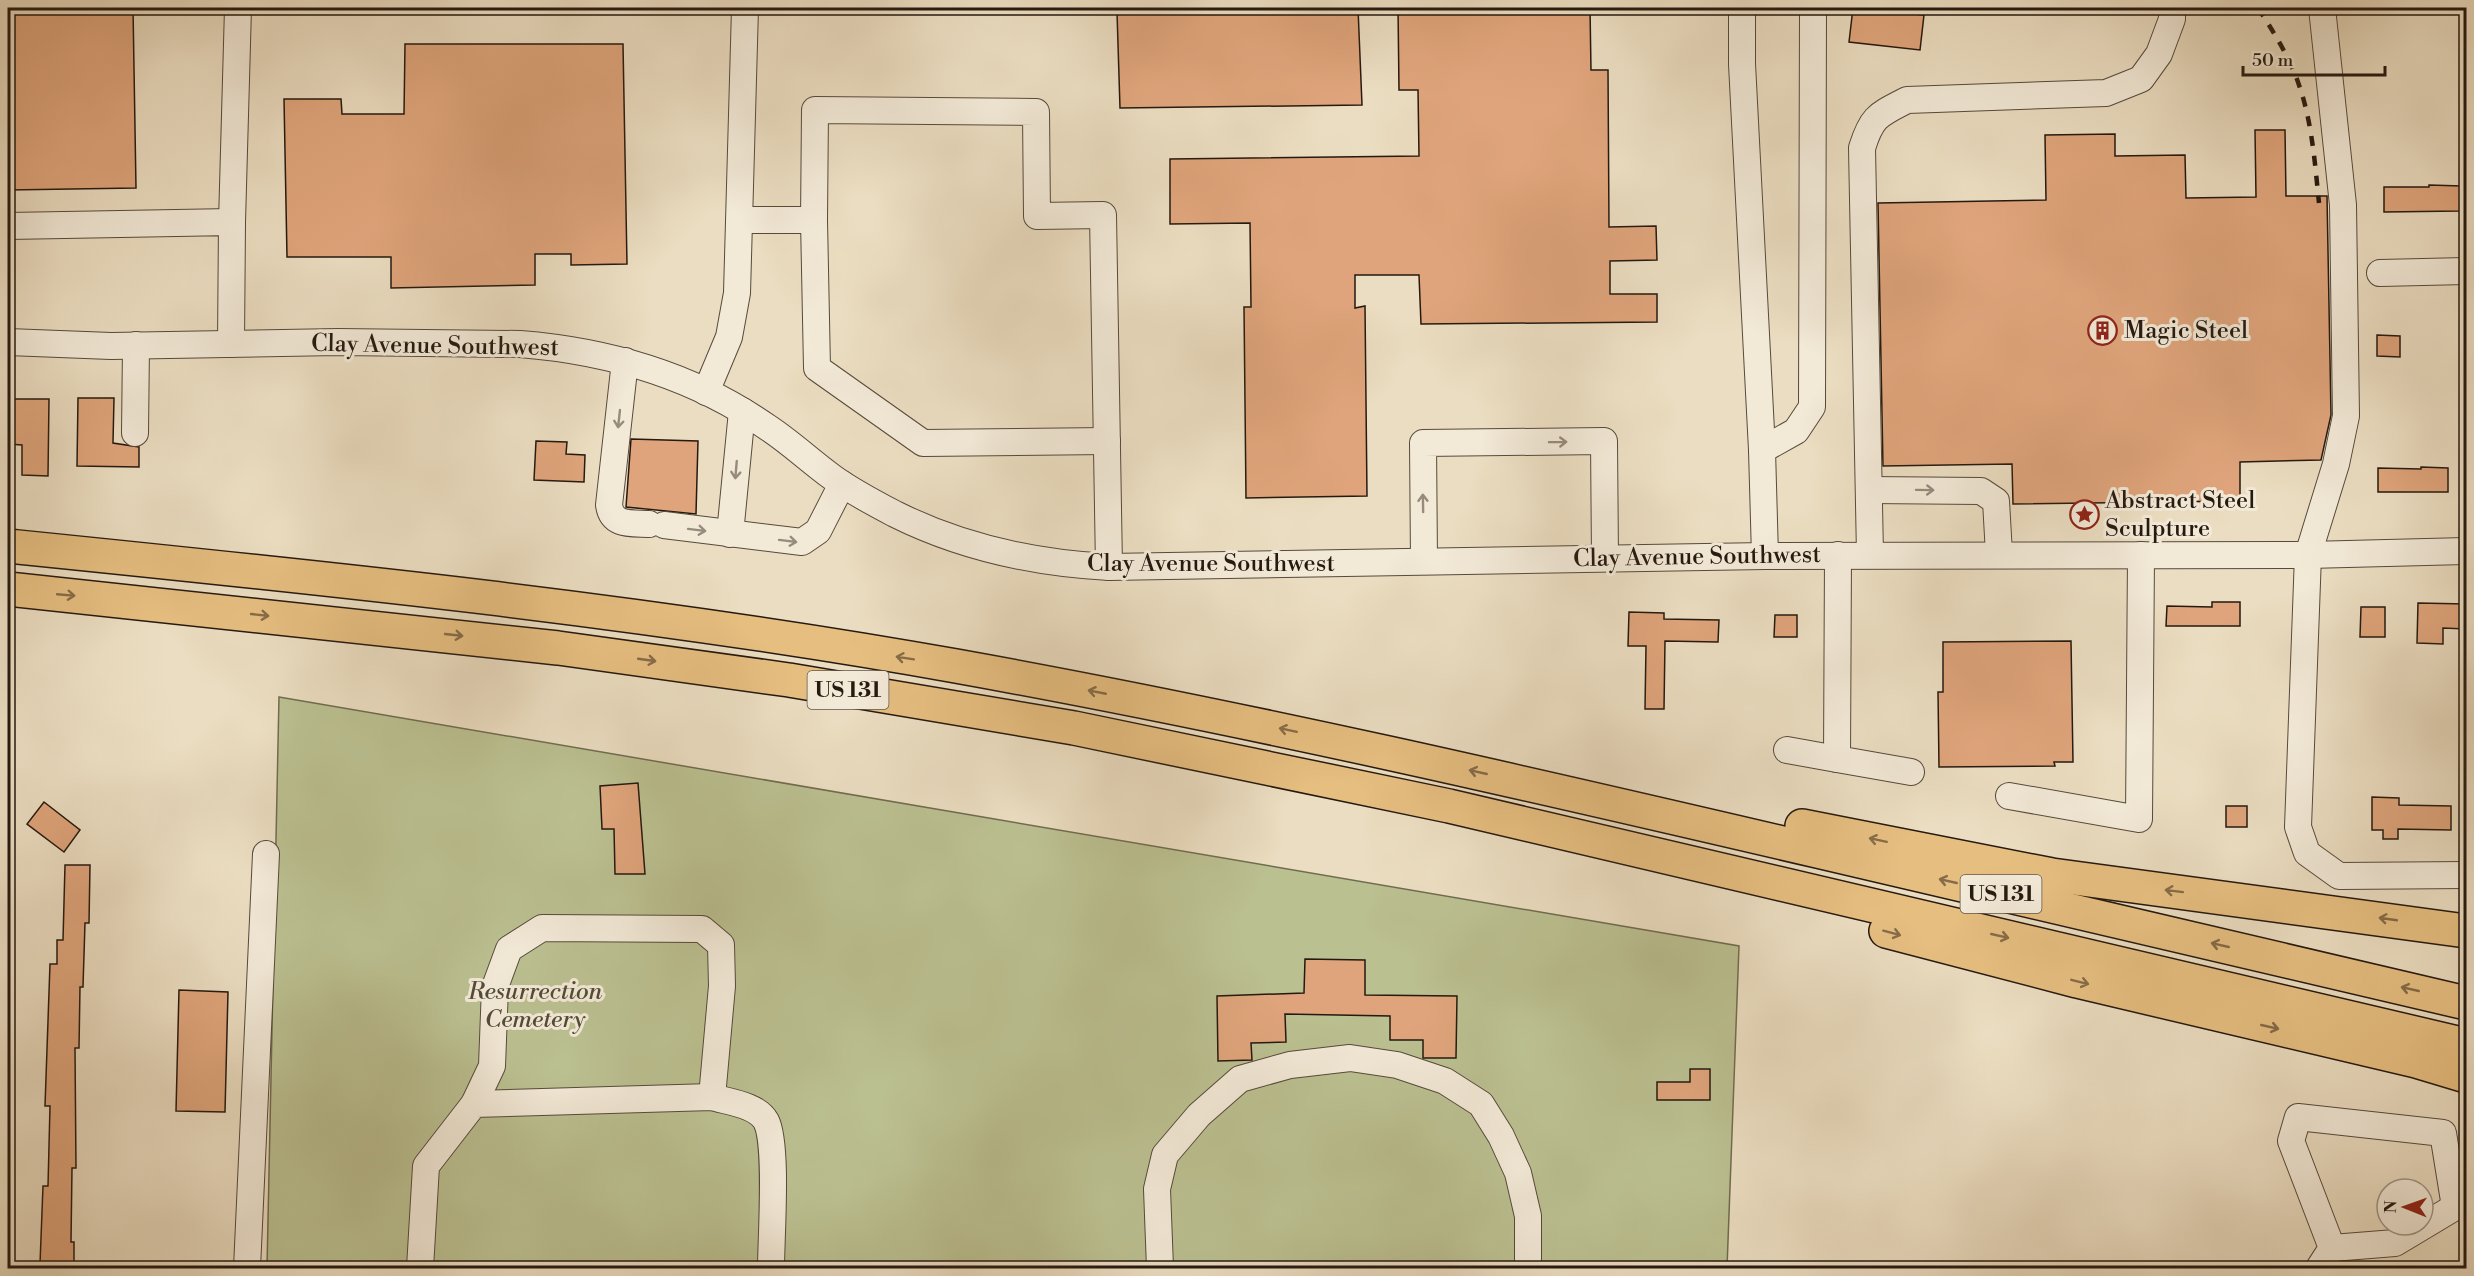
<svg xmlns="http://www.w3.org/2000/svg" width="2474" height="1276" viewBox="0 0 2474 1276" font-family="'Libre Bodoni',serif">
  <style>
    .green { fill: #bbc091; stroke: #706c50; stroke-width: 1.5 }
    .building { fill: #dfa47b; stroke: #251910; stroke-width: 1.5 }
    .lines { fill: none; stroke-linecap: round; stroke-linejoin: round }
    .minor-casing { stroke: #564a3c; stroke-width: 28 }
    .highway-casing { stroke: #251910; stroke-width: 36 }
    .minor { stroke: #f2e9d7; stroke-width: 26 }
    .highway { stroke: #e6be80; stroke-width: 33 }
    .rail { stroke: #251910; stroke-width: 4.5; stroke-dasharray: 10 10; stroke-linecap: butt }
    .oneway { stroke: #968b7d }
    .oneway2 { stroke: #866c48 }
    .labels { text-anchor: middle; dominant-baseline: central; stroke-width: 6; stroke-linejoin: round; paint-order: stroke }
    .shield { fill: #f2e9d7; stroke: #62574c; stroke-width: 1.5 }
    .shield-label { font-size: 22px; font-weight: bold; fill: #251910 }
    .poi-label { font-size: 24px; fill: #251910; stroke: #f2e9d7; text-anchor: start }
    .street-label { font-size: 24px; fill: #251910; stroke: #f2e9d7 }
    .park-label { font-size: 24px; font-style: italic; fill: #524b37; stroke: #f2e9d7 }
  </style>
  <rect width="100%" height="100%" fill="#ebddc1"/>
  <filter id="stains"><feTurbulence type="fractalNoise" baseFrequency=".00333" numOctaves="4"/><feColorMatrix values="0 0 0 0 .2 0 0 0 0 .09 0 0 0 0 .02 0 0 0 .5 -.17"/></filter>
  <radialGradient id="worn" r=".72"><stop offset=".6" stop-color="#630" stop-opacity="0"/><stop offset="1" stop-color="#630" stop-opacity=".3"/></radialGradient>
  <polygon class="green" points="279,697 1739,946 1727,1268 267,1268"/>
  <g class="building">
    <polygon points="8,8 133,8 136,188 8,190"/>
    <polygon points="1358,8 1362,105 1120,108 1117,12"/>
    <polygon points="1398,8 1590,8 1591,70 1608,70 1609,227 1656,226 1657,260 1610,261 1610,294 1657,294 1657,322 1421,324 1419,275 1355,275 1355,308 1365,306 1367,496 1246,498 1244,307 1251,307 1250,223 1170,224 1170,159 1419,156 1418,90 1399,90"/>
    <polygon points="1853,8 1924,15 1920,50 1849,42"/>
    <polygon points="405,44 623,44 627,264 571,265 571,254 535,254 535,285 391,288 391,257 287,257 284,99 341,99 342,114 404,114"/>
    <polygon points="2255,130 2285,130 2286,196 2327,196 2331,415 2321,460 2240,462 2240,501 2013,504 2012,464 1883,466 1878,203 2046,200 2045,135 2115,134 2115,156 2185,155 2186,198 2256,197"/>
    <polygon points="2429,185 2461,186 2460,211 2384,212 2384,187 2429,187"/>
    <polygon points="2377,335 2400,336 2400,357 2377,356"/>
    <polygon points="78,398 114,398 113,443 139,447 139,467 77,466"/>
    <polygon points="8,399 49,399 48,476 22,475 22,445 8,444"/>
    <polygon points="631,439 698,441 696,514 626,507"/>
    <polygon points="536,441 567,442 566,454 585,455 584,482 534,480"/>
    <polygon points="2421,467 2448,468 2448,492 2378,492 2378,468 2421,469"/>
    <polygon points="2212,602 2240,602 2240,626 2166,626 2167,606 2212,607"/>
    <polygon points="2418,603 2466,604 2466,629 2443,628 2443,644 2417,643"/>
    <polygon points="2361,607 2385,607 2385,637 2360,637"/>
    <polygon points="1629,612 1664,613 1664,619 1719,620 1718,642 1665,641 1664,709 1645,709 1646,646 1628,646"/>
    <polygon points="1775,615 1797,615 1797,637 1774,637"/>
    <polygon points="2071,641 2073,762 2054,762 2055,766 1939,767 1938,692 1943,692 1943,642"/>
    <polygon points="638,783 645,874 615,874 614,829 602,829 600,786"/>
    <polygon points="2372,797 2399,798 2399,805 2451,806 2451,830 2398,829 2398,839 2383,839 2383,830 2372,830"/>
    <polygon points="44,802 80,830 64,852 27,824"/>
    <rect x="2226" y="806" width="21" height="21"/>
    <polygon points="65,865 90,865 89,923 85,923 83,987 80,987 79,1048 75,1048 76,1168 72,1168 71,1242 74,1242 74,1269 47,1269 47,1264 40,1264 43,1186 48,1186 50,1106 45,1106 50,964 57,964 57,940 63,940"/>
    <polygon points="1305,959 1365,960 1365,995 1457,996 1456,1058 1423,1058 1423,1040 1390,1040 1390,1016 1285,1014 1286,1042 1251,1043 1252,1060 1218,1061 1217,996 1304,993"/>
    <polygon points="179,990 228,992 225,1112 176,1111"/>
    <polygon points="1690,1069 1710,1069 1710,1100 1657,1100 1657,1082 1690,1082"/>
  </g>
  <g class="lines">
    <defs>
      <g id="minor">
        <polyline points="1742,8 1742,64 1762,450"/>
        <polyline points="2322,8 2343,205 2346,416 2336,464 2308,555 2298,827 2307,853 2339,876 2466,875"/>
        <polyline points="740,220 814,220 817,368 923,443 1107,441"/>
        <polyline points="814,220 815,110 1036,112 1037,216 1103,215 1109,567"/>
        <polyline points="232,222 238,8"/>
        <polyline points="8,226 232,222 231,344"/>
        <polyline points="2380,273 2466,271"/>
        <path d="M 8,342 L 111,346 L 338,342 L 520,344 C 608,351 694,376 767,427 C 790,442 810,461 832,477 C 851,491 874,503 895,514 C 963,548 1034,563 1109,567 L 1765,556 L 2308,555 L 2466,551"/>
        <path d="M 625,361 L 609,505 C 612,526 630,523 649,524"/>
        <polyline points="706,392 729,337 737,293 745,8"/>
        <polyline points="135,433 136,345"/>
        <polyline points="1869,490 1981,491 1996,501 1999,554"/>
        <polyline points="664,525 802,542 818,531 842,484"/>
        <polyline points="730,534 742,411"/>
        <polyline points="1838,555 1837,759 1911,772"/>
        <path d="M 1870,555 L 1862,148 C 1872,116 1878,115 1907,100 L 2106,93 L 2141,79 L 2159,54 L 2172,19 L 2172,8"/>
        <polyline points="1765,556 1762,450 1796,431 1812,407 1813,8"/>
        <polyline points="1424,561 1423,443 1604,441 1605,558"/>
        <polyline points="1787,750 1837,759"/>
        <polyline points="2009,796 2139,819 2141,555"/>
        <polyline points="474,1104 492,1066 495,987 509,949 542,928 702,929 721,945 722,986 712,1097"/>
        <polyline points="2332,1248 2395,1243 2455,1207"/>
        <polyline points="247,1268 266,854"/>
        <path d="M 420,1268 L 426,1166 L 474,1104 L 712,1097 C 729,1102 757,1105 766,1121 C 778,1144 771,1238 771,1268"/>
        <polyline points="1160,1268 1157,1189 1165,1155 1199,1115 1240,1079 1290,1065 1350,1058 1397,1065 1445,1081 1481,1104 1501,1136 1518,1173 1528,1216 1528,1268"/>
        <polyline points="2319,1268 2332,1248 2291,1141 2298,1117 2443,1133 2455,1207 2466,1207"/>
      </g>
      <g id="highway">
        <path d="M 8,546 C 324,578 642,610 956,666 C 1246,718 1530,784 1817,851 C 2034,901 2250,952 2466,1003"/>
        <polyline points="8,589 558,648 789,680 1074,728 1449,806 2466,1045"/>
        <polyline points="1802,826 2052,875 2466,931"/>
        <polyline points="1886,931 2077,981 2416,1061 2466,1076"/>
      </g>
    </defs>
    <use href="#minor" class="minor-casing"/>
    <use href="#highway" class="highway-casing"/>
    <use href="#minor" class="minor"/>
    <use href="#highway" class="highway"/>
    <path class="rail" d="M 2258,8 C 2273,31 2290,58 2299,85 C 2312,122 2315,164 2319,203"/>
  </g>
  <defs><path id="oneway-shaft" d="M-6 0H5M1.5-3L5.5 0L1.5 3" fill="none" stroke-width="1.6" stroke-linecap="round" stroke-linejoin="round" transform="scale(1.5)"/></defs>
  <g class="oneway">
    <use href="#oneway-shaft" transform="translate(619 419) rotate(96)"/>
    <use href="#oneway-shaft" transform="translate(1558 442) rotate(-1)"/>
    <use href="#oneway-shaft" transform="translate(736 470) rotate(95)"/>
    <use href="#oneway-shaft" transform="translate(1925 490) rotate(1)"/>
    <use href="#oneway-shaft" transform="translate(1423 503) rotate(-91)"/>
    <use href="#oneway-shaft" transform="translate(697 530) rotate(7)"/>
    <use href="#oneway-shaft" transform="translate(788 541) rotate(7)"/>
  </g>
  <g class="oneway2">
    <use href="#oneway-shaft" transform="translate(66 595) rotate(5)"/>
    <use href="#oneway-shaft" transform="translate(260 615) rotate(6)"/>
    <use href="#oneway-shaft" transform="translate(454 635) rotate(6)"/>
    <use href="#oneway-shaft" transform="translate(905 658) rotate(-171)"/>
    <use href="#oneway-shaft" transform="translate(647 660) rotate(8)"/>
    <use href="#oneway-shaft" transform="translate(1097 692) rotate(-169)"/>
    <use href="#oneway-shaft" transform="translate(1288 730) rotate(-168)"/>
    <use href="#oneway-shaft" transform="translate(1478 772) rotate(-167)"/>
    <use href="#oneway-shaft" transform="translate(1878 840) rotate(-168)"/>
    <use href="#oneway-shaft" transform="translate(1948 881) rotate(-167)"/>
    <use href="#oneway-shaft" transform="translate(2174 891) rotate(-173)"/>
    <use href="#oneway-shaft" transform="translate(2388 919) rotate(-172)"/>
    <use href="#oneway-shaft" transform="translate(1892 933) rotate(15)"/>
    <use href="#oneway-shaft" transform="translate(2000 936) rotate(13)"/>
    <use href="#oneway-shaft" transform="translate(2220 945) rotate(-167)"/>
    <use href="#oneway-shaft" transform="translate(2080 982) rotate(14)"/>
    <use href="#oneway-shaft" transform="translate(2410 989) rotate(-167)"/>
    <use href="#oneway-shaft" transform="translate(2270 1027) rotate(13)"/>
  </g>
  <defs>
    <symbol id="building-ring" viewBox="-11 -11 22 22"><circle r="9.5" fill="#f2e9d7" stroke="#8f2418" stroke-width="1.5"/><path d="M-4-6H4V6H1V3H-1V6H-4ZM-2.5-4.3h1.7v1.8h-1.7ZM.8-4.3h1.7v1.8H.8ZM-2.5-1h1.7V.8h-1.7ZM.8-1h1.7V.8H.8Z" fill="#8f2418"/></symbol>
    <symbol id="sight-ring" viewBox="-11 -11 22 22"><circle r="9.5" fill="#f2e9d7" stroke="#8f2418" stroke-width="1.5"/><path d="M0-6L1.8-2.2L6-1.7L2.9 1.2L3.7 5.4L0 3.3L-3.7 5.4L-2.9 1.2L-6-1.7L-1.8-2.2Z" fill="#8f2418"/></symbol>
  </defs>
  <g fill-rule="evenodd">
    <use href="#building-ring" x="2086" y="314" width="33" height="33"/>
    <use href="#sight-ring" x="2068" y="498" width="33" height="33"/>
  </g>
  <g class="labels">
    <g class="shield">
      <rect x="807.5" y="671" width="81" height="38" rx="4.5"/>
      <rect x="1960.5" y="875" width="81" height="38" rx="4.5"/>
    </g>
    <g class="shield-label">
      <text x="848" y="690">US 131</text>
      <text x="2001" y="894">US 131</text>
    </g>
    <g class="poi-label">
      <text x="2124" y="331">Magic Steel</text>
      <text x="2105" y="501">Abstract Steel<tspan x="2105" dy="28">Sculpture</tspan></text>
    </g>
    <g class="street-label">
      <text transform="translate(435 346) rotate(1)">Clay Avenue Southwest</text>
      <text transform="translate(1697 557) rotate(-1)">Clay Avenue Southwest</text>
      <text x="1211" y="564">Clay Avenue Southwest</text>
    </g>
    <g class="park-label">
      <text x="535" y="992">Resurrection<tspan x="535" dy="28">Cemetery</tspan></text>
    </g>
  </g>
  <rect width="2474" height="1276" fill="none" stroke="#ebddc1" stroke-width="30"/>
  <rect x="9" y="9" width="2456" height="1258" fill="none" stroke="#251910" stroke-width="3"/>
  <rect x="15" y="15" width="2444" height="1246" fill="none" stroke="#251910" stroke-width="1.5"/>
  <g transform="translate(2405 1207) rotate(271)"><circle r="28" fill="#f2e9d7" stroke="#a09687" stroke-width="1.5"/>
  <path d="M0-4.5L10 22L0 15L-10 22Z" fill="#8f2418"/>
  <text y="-9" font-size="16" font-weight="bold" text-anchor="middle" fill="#251910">N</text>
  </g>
  <path d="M2243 66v9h142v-9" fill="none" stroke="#251910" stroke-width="3"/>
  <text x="2252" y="66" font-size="18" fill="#251910" stroke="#f2e9d7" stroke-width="4.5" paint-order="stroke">50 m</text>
  <rect width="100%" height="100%" filter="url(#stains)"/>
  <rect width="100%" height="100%" fill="url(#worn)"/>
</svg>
